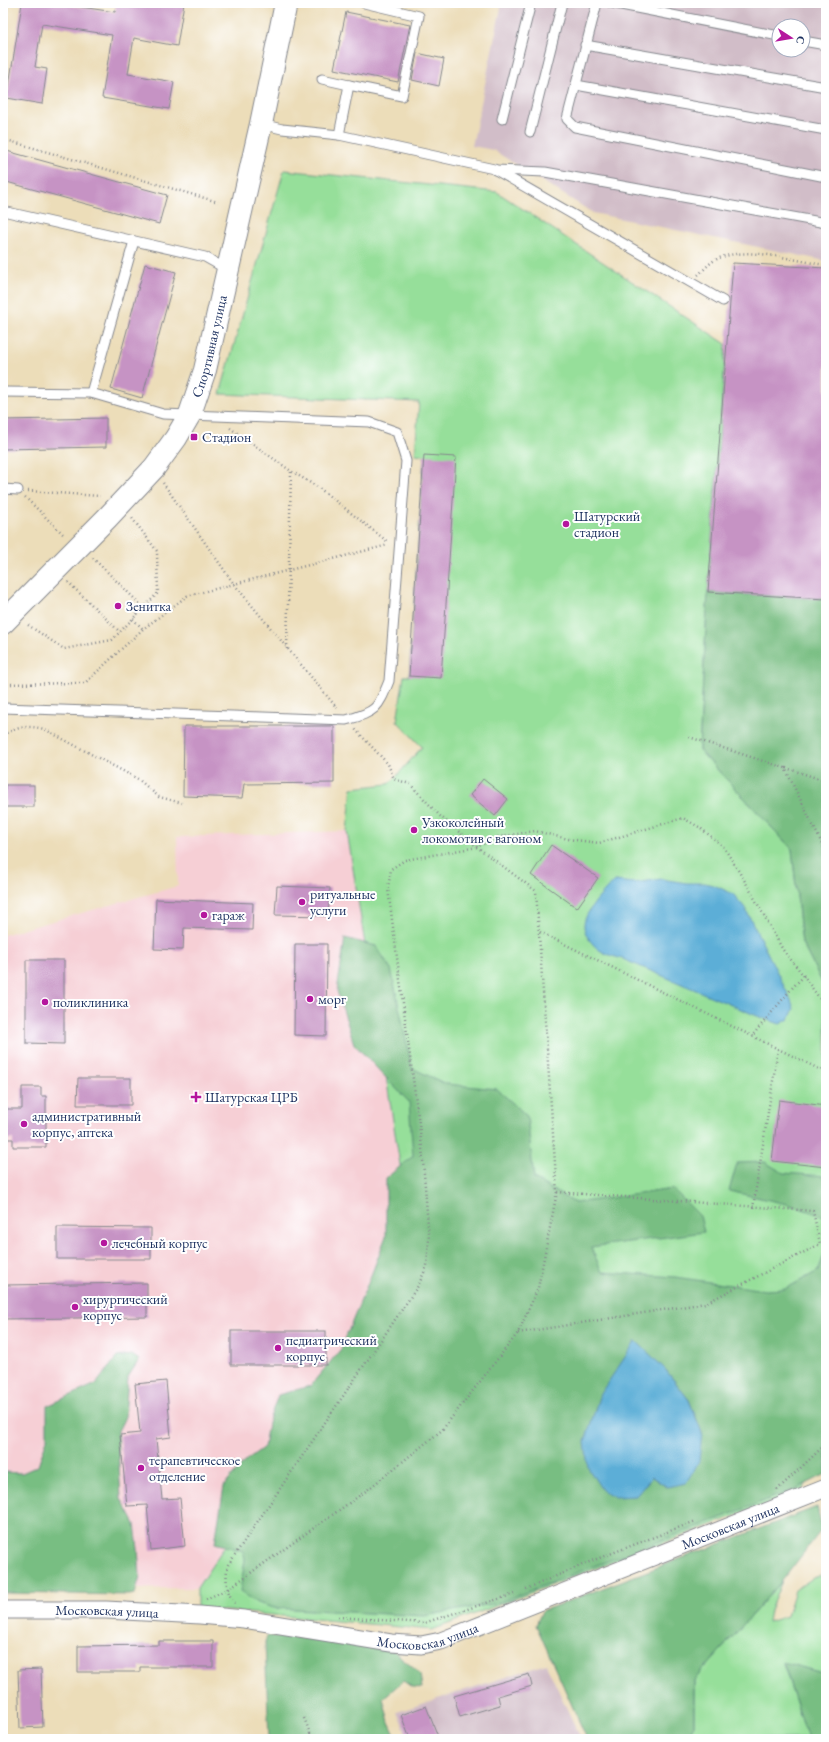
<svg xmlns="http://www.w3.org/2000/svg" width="829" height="1742" viewBox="0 0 829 1742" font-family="'EB Garamond',serif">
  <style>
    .built { fill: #f6cfd5 }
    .industrial { fill: #d1bdc8; fill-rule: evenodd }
    .green { fill: #96df9a; stroke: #58877c }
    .forest { fill: #78be82; stroke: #4a7670; fill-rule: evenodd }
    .water { fill: #5baed7; stroke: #3b6e9a }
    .building { fill: #c693c4 }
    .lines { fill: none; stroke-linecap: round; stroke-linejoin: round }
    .lane-casing { stroke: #84868c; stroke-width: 11 }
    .street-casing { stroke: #84868c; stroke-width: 19 }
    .secondary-casing { stroke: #84868c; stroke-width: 24 }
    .path { stroke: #84868c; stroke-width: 2.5; stroke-dasharray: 1 3; stroke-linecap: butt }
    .lane { stroke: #fff; stroke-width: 9 }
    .street { stroke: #fff; stroke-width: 17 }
    .secondary { stroke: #fff; stroke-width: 22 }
    .poi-dot { fill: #b5179e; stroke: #fff; stroke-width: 1.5 }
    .labels { text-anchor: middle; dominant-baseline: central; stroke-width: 4; stroke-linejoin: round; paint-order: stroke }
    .street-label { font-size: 14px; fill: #1b2f5e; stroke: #fff }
    .poi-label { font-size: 14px; fill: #1b2f5e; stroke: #fff; text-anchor: start }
  </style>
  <rect width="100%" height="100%" fill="#fff"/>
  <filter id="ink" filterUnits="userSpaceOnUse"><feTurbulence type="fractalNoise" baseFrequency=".025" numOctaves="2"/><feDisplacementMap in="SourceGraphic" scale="8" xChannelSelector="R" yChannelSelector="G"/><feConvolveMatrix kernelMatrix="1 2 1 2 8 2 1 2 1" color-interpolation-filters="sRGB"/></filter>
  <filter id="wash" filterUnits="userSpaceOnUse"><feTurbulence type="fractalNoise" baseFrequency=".012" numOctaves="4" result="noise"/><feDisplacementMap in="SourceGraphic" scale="16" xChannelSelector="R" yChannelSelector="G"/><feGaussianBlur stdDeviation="0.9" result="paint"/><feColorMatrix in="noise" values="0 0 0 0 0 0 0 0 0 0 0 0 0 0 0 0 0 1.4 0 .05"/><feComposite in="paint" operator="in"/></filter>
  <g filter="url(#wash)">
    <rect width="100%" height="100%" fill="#ecddb9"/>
    <polygon class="built" points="347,831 415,1259 197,1588 3,1590 3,935 178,886 177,837"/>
    <g class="industrial">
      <path d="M 502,3 L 826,3 L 826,261 L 593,213 L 493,150 L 472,146 ZM 779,26 L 803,26 L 803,50 L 779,50 Z"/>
      <polygon points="546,1664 581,1739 408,1739 397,1712"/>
    </g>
    <g class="green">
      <polygon points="284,170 497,192 726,344 708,592 699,750 792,849 802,943 826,990 826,1460 801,1491 432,1630 197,1608 197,1588 415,1259 347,831 352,788 388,784 394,779 422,747 397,721 404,676 409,676 424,455 415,454 419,402 220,394"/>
      <polygon points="826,1574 826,1674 783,1663 808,1739 686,1739 694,1725 694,1680 782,1581 770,1610 768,1622 787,1616 795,1590 813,1578"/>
    </g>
    <g class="forest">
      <polygon points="708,592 826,599 826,990 802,943 792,849 699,750"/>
      <path d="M 345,938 L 376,946 L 391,969 L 412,1068 L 446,1084 L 497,1089 L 527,1116 L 534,1179 L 575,1203 L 673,1189 L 700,1216 L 704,1232 L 591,1247 L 602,1272 L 675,1277 L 765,1290 L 785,1289 L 818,1271 L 826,1250 L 826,1474 L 796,1489 L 498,1603 L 424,1616 L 274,1608 L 257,1603 L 240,1592 L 245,1559 L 243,1551 L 215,1543 L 224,1486 L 245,1461 L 264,1447 L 268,1423 L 278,1395 L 310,1386 L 341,1349 L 372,1273 L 386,1236 L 386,1178 L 413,1156 L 409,1102 L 354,1044 L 337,991 ZM 665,1369 L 689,1400 L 702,1433 L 667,1487 L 652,1477 Z"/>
      <polygon points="765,1162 783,1173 826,1176 826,1217 787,1204 729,1191 737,1163"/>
      <polygon points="132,1355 139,1360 128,1377 125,1417 117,1433 121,1498 135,1524 138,1549 140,1576 135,1594 129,1595 3,1593 3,1472 22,1473 38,1466 47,1439 47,1406 96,1384 117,1357"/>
      <polygon points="817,1507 822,1529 782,1581 694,1680 694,1725 686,1739 587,1739 536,1625 542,1611"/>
      <polygon points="267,1636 302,1638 394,1651 420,1674 422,1688 412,1687 403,1681 383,1698 389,1722 397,1739 269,1739 265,1642"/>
      <polygon points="783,1662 826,1674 826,1739 808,1739"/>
    </g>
    <g class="water">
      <path d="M 661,879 L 687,883 L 705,883 L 716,886 L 733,894 L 745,908 L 791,1000 L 794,1009 L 789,1019 L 780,1024 L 762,1018 L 625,960 C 618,957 608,956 601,951 C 594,947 584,935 584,926 C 583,913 606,889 615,881 L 634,883 Z"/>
      <polygon points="636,1341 665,1369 689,1400 702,1433 699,1461 686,1483 667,1487 652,1477 636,1496 615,1497 602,1490 588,1468 585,1442 600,1394"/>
    </g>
    <g id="blocks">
      <g class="building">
        <polygon points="22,3 53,3 115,12 116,3 184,3 177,46 134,38 128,74 174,82 169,109 102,98 112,35 42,24 35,67 47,69 42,104 7,98"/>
        <polygon points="346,12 410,25 398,82 334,69"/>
        <polygon points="417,53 444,59 439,86 412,80"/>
        <polygon points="3,150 167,195 159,224 3,181"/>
        <polygon points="733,263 826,268 826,599 708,592"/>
        <polygon points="145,264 176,272 142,398 111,389"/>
        <polygon points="106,418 106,447 3,449 3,420"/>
        <polygon points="424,455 456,457 441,678 409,676"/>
        <polygon points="184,726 334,726 334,783 244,784 242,798 183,796"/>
        <polygon points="483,779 508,799 495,816 470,795"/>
        <rect x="5" y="785" width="29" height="22"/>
        <polygon points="551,845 598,878 577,908 531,875"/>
        <polygon points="277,886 330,888 328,916 275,915"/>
        <polygon points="156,899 253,903 252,930 184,928 183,950 154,949"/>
        <polygon points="295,944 327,944 326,1036 294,1035"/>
        <polygon points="26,960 64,960 64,1044 26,1043"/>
        <polygon points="78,1078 131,1078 131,1105 77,1105"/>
        <polygon points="22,1087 41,1087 41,1096 46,1096 46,1147 13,1147 13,1139 3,1139 3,1109 22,1109"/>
        <polygon points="779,1100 826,1106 826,1167 772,1161"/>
        <polygon points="57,1227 151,1228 151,1259 57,1259"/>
        <polygon points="147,1283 147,1317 3,1319 3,1285"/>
        <rect x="231" y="1331" width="95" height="34"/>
        <polygon points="166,1381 171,1437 156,1439 162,1499 180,1498 185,1546 151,1550 147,1505 127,1506 120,1435 140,1433 135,1384"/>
        <polygon points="159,1641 213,1641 213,1667 140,1667 140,1672 78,1672 78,1646 159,1645"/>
        <polygon points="41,1669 43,1727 20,1728 18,1670"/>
        <polygon points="529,1674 532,1686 498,1696 500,1705 460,1717 454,1696"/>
        <polygon points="426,1706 439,1739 410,1739 401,1715"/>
      </g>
    </g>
  </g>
  <g filter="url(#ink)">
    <use href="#blocks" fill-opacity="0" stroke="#84868c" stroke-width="1"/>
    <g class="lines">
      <defs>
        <g id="lane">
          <polyline points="597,3 567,119 575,127 826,177"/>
          <polyline points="611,3 779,36"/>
          <polyline points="803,41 826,45"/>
          <polyline points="585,45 826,87"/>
          <polyline points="322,79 349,85"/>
          <polyline points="576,85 826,130"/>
          <polyline points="502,119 531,3"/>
          <polyline points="261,124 282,129 339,135 494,169 723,301"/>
          <polyline points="530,132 562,3"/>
          <polyline points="339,135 349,85 402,96 419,16 364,3"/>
          <polyline points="495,170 545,172 826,223"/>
          <polyline points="3,211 205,257 228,270"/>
          <polyline points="3,392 91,393"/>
          <polyline points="3,489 18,490"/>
          <path d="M 3,708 L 346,720 C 376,712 378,709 389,681 L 406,461 L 397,432 L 369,422 L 163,414 L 91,393 L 134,241"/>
        </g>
        <g id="street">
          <path id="s1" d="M 3,1610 L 106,1610 L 200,1615 L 244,1619 L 391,1643 L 421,1645 L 441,1641 L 826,1488"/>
        </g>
        <g id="secondary">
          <path id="s2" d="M 3,623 L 108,517 L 154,468 L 176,438 L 190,414 L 205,370 L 261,124 L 286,3"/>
        </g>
      </defs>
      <use href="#lane" class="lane-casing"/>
      <use href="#street" class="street-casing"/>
      <use href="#secondary" class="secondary-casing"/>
      <g class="path">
        <polyline points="3,139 218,202"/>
        <path d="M 698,275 C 704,270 710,262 717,259 C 747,245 794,261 826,265"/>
        <polyline points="230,428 291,471 319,488 388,542"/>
        <polyline points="163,483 234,584 337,708"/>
        <polyline points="28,491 100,496"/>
        <polyline points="25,497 64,535"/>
        <polyline points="93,558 144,608"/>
        <polyline points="68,582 120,632"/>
        <polyline points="133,619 143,629"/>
        <polyline points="28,625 64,649 112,640 158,593 157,551 132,518"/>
        <polyline points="287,649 291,472"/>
        <polyline points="3,684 85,683 143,629 187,596 388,545"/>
        <path d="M 3,735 C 17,727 28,725 44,729 L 138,779 L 159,797 L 182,803"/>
        <polyline points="689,737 785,768 826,852"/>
        <polyline points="786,768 826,781"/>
        <polyline points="540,932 752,1036"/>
        <polyline points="804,976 793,987 752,1036 819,1069 826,1070"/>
        <polyline points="753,1208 778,1049"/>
        <polyline points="518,1333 706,1303 820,1244 813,1211 557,1192"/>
        <polyline points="777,1490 826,1444"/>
        <polyline points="526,1589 594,1560 696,1521"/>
        <polyline points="206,1599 228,1589 366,1491 442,1430 518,1333 538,1288 557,1192 536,891 477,847 440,816 410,784 394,779 388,764 355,729"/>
        <path d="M 235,1603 C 226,1594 225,1577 228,1565 L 418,1286 L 427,1266 L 429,1239 L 422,1147 L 388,889 L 391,869 L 405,860 L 477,847 L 498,837 L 535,831 L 568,839 L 599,843 L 683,818 L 699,827 L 723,846 L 746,883 L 783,950 L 804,976 L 826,1008"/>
        <polyline points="338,1617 424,1623 514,1594"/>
        <polyline points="304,1718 310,1733 308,1739"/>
      </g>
      <use href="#lane" class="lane"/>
      <use href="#street" class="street"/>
      <use href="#secondary" class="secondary"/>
    </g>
  </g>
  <g class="poi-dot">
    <rect x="190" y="433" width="8" height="8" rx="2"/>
    <circle cx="566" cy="524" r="4"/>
    <circle cx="118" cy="606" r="4"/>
    <circle cx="414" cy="830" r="4"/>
    <circle cx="302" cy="902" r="4"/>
    <circle cx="204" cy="915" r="4"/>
    <circle cx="310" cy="999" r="4"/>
    <circle cx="45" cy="1002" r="4"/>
    <path d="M194 1091h4v4h4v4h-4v4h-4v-4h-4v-4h4z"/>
    <circle cx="24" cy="1124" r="4"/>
    <circle cx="104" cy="1243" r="4"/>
    <circle cx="75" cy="1307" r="4"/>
    <circle cx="278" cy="1348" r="4"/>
    <circle cx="141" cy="1468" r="4"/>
  </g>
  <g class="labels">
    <g class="street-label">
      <text stroke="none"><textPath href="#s2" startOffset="352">Спортивная улица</textPath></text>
      <text stroke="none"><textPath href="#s1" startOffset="752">Московская улица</textPath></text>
      <text stroke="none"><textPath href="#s1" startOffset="104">Московская улица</textPath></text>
      <text stroke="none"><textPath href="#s1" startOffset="428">Московская улица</textPath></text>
    </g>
    <g class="poi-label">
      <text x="202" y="437">Стадион</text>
      <text x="574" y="516">Шатурский<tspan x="574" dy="16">стадион</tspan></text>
      <text x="126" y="606">Зенитка</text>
      <text x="422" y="822">Узкоколейный<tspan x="422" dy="16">локомотив с вагоном</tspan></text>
      <text x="310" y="894">ритуальные<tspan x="310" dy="16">услуги</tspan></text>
      <text x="212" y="915">гараж</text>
      <text x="318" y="999">морг</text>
      <text x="53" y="1002">поликлиника</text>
      <text x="205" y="1097">Шатурская ЦРБ</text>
      <text x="32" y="1116">административный<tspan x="32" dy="16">корпус, аптека</tspan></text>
      <text x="112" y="1243">лечебный корпус</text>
      <text x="83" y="1299">хирургический<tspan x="83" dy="16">корпус</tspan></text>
      <text x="286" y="1340">педиатрический<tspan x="286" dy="16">корпус</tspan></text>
      <text x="149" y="1460">терапевтическое<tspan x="149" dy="16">отделение</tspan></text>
    </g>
  </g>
  <rect width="829" height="1742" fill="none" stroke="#fff" stroke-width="16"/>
  <g transform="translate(791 38) rotate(102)"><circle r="19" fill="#ffffff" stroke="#a4acbf"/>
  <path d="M0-3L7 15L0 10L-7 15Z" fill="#b5179e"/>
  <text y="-6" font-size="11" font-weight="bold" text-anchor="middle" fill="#1b2f5e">С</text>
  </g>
</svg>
